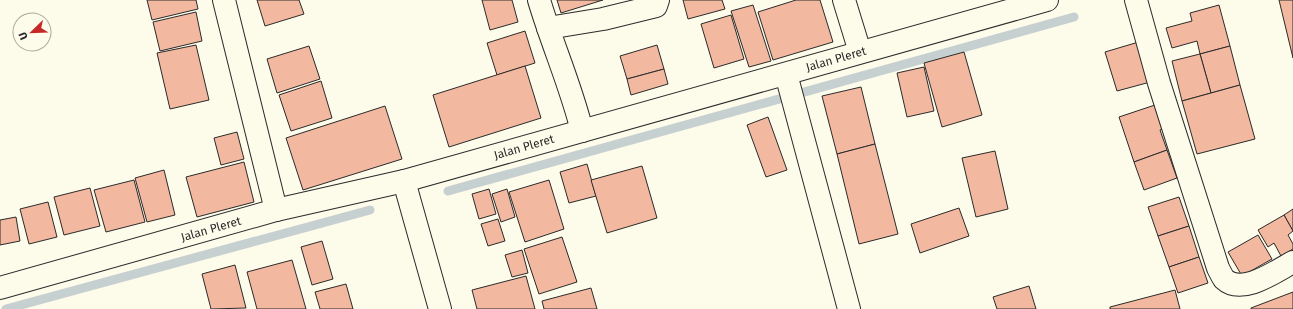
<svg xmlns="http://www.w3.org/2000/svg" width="1293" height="309" viewBox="0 0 1293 309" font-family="'Fira Sans',sans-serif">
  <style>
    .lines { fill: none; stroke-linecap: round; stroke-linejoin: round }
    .stream { stroke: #c7d0d0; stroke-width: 9 }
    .building { fill: #f2b8a0; stroke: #2b2b2b }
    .minor-casing { stroke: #2b2b2b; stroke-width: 24 }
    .secondary-casing { stroke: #2b2b2b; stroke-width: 24 }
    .minor { stroke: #fdfbea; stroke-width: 22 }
    .secondary { stroke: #fdfbea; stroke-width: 22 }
    .labels { text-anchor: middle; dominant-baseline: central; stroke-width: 3; stroke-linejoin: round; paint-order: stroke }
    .street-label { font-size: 12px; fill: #2b2b2b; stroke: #fdfbea }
  </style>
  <rect width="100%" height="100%" fill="#fdfbea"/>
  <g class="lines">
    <g class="stream">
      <polyline points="448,191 1074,17"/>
      <polyline points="6,309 370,210"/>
    </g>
  </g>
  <g class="building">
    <polygon points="147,0 196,0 198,9 152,20"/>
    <polygon points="257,0 299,0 304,14 265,26"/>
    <polygon points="482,0 512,0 518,22 490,30"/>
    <polygon points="557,0 603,0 561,13"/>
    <polygon points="683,0 722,0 725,9 688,19"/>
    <polygon points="796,0 820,0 833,42 773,60 758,12"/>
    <polygon points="1279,0 1293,0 1293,58"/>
    <polygon points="753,5 771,61 749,67 731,11"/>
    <polygon points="1219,5 1230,46 1200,54 1197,41 1172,48 1166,28 1192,21 1190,13"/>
    <polygon points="196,12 202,41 160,51 153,22"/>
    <polygon points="731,15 744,59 714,68 701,24"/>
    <polygon points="525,31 535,63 497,75 487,43"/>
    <polygon points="1142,41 1154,81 1117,91 1105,52"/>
    <polygon points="196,45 209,100 170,109 157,53"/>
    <polygon points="657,45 664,69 627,79 620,56"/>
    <polygon points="309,46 320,79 277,93 267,59"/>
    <polygon points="1230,46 1240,85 1211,93 1200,54"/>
    <polygon points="964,52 982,115 942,127 924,63"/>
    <polygon points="1200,54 1211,93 1182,101 1172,61"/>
    <polygon points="525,66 541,118 449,147 433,95"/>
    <polygon points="924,67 934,111 907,117 897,73"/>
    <polygon points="664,69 668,84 631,95 627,79"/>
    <polygon points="321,81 332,118 291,131 279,95"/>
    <polygon points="1240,85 1255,139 1197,154 1182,101"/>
    <polygon points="861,87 875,144 837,154 822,96"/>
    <polygon points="1161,103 1169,126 1160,130 1167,150 1134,162 1119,117"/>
    <polygon points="385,106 402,159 303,190 286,138"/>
    <polygon points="768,117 787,170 766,177 747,125"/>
    <polygon points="237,132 244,159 221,165 214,138"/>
    <polygon points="875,144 898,234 859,244 837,154"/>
    <polygon points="1167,150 1177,178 1144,190 1134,162"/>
    <polygon points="995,151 1008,209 976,217 962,158"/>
    <polygon points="244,162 254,202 197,217 186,177"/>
    <polygon points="587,164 596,196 569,203 560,172"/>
    <polygon points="642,166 657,218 607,233 591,180"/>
    <polygon points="164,170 175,215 147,222 135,178"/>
    <polygon points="134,180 145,222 106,232 94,190"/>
    <polygon points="549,180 564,229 525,242 509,192"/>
    <polygon points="90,188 100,226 64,235 54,197"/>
    <polygon points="489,189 496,214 479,219 472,194"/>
    <polygon points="507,189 515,217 501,222 492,194"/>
    <polygon points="1179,197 1189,226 1158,236 1148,207"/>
    <polygon points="48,202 57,237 29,244 20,209"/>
    <polygon points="959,208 969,236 920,253 911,224"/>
    <polygon points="1293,209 1293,231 1284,215"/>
    <polygon points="1284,215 1293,231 1288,235 1293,244 1293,249 1281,256 1274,243 1268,247 1258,230"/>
    <polygon points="16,217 20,241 0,245 0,220"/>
    <polygon points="498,219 505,241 488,246 481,224"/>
    <polygon points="1189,226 1199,257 1169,267 1158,236"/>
    <polygon points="1258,235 1272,259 1242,276 1228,252"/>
    <polygon points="562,237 577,282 539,294 524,249"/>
    <polygon points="322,241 333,279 312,285 301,247"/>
    <polygon points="522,250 528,273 512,277 505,255"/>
    <polygon points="1199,257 1208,283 1178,293 1169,267"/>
    <polygon points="292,260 306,309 257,309 247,272"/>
    <polygon points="235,265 246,308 211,309 202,274"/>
    <polygon points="526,276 535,309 477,309 472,290"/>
    <polygon points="346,284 353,309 320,309 315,292"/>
    <polygon points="1029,286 1036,309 997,309 993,297"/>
    <polygon points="591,288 597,309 544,309 542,301"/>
    <polygon points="1175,290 1180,309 1110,309 1110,307"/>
    <polygon points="1293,292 1293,309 1251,309 1251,308"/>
  </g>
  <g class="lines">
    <defs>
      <g id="minor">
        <polyline points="224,0 276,210"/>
        <path d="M 539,0 C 552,44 571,86 582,131"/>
        <polyline points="844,0 860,52"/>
        <path d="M 1136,0 L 1159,83 L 1218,268 C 1220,272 1222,276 1224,279 C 1242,296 1276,271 1293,262"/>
        <polyline points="548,28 603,19 656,6 658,0"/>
        <polyline points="786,74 849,309"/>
        <polyline points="404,181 440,309"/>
      </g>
      <polyline id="secondary" points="0,288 276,210 404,181 1047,0"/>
    </defs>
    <use href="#minor" class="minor-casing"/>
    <use href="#secondary" class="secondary-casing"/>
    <use href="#minor" class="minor"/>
    <use href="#secondary" class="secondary"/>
  </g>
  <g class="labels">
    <g class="street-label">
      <text transform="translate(836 59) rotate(-16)">Jalan Pleret</text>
      <text transform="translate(524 147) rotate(-16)">Jalan Pleret</text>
      <text transform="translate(211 229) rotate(-16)">Jalan Pleret</text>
    </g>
  </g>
  <g transform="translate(32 32) rotate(247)"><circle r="19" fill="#fdfbea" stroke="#a9a89e"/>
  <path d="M0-3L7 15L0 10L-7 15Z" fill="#c62828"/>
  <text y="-6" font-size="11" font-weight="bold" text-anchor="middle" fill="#2b2b2b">U</text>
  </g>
</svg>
